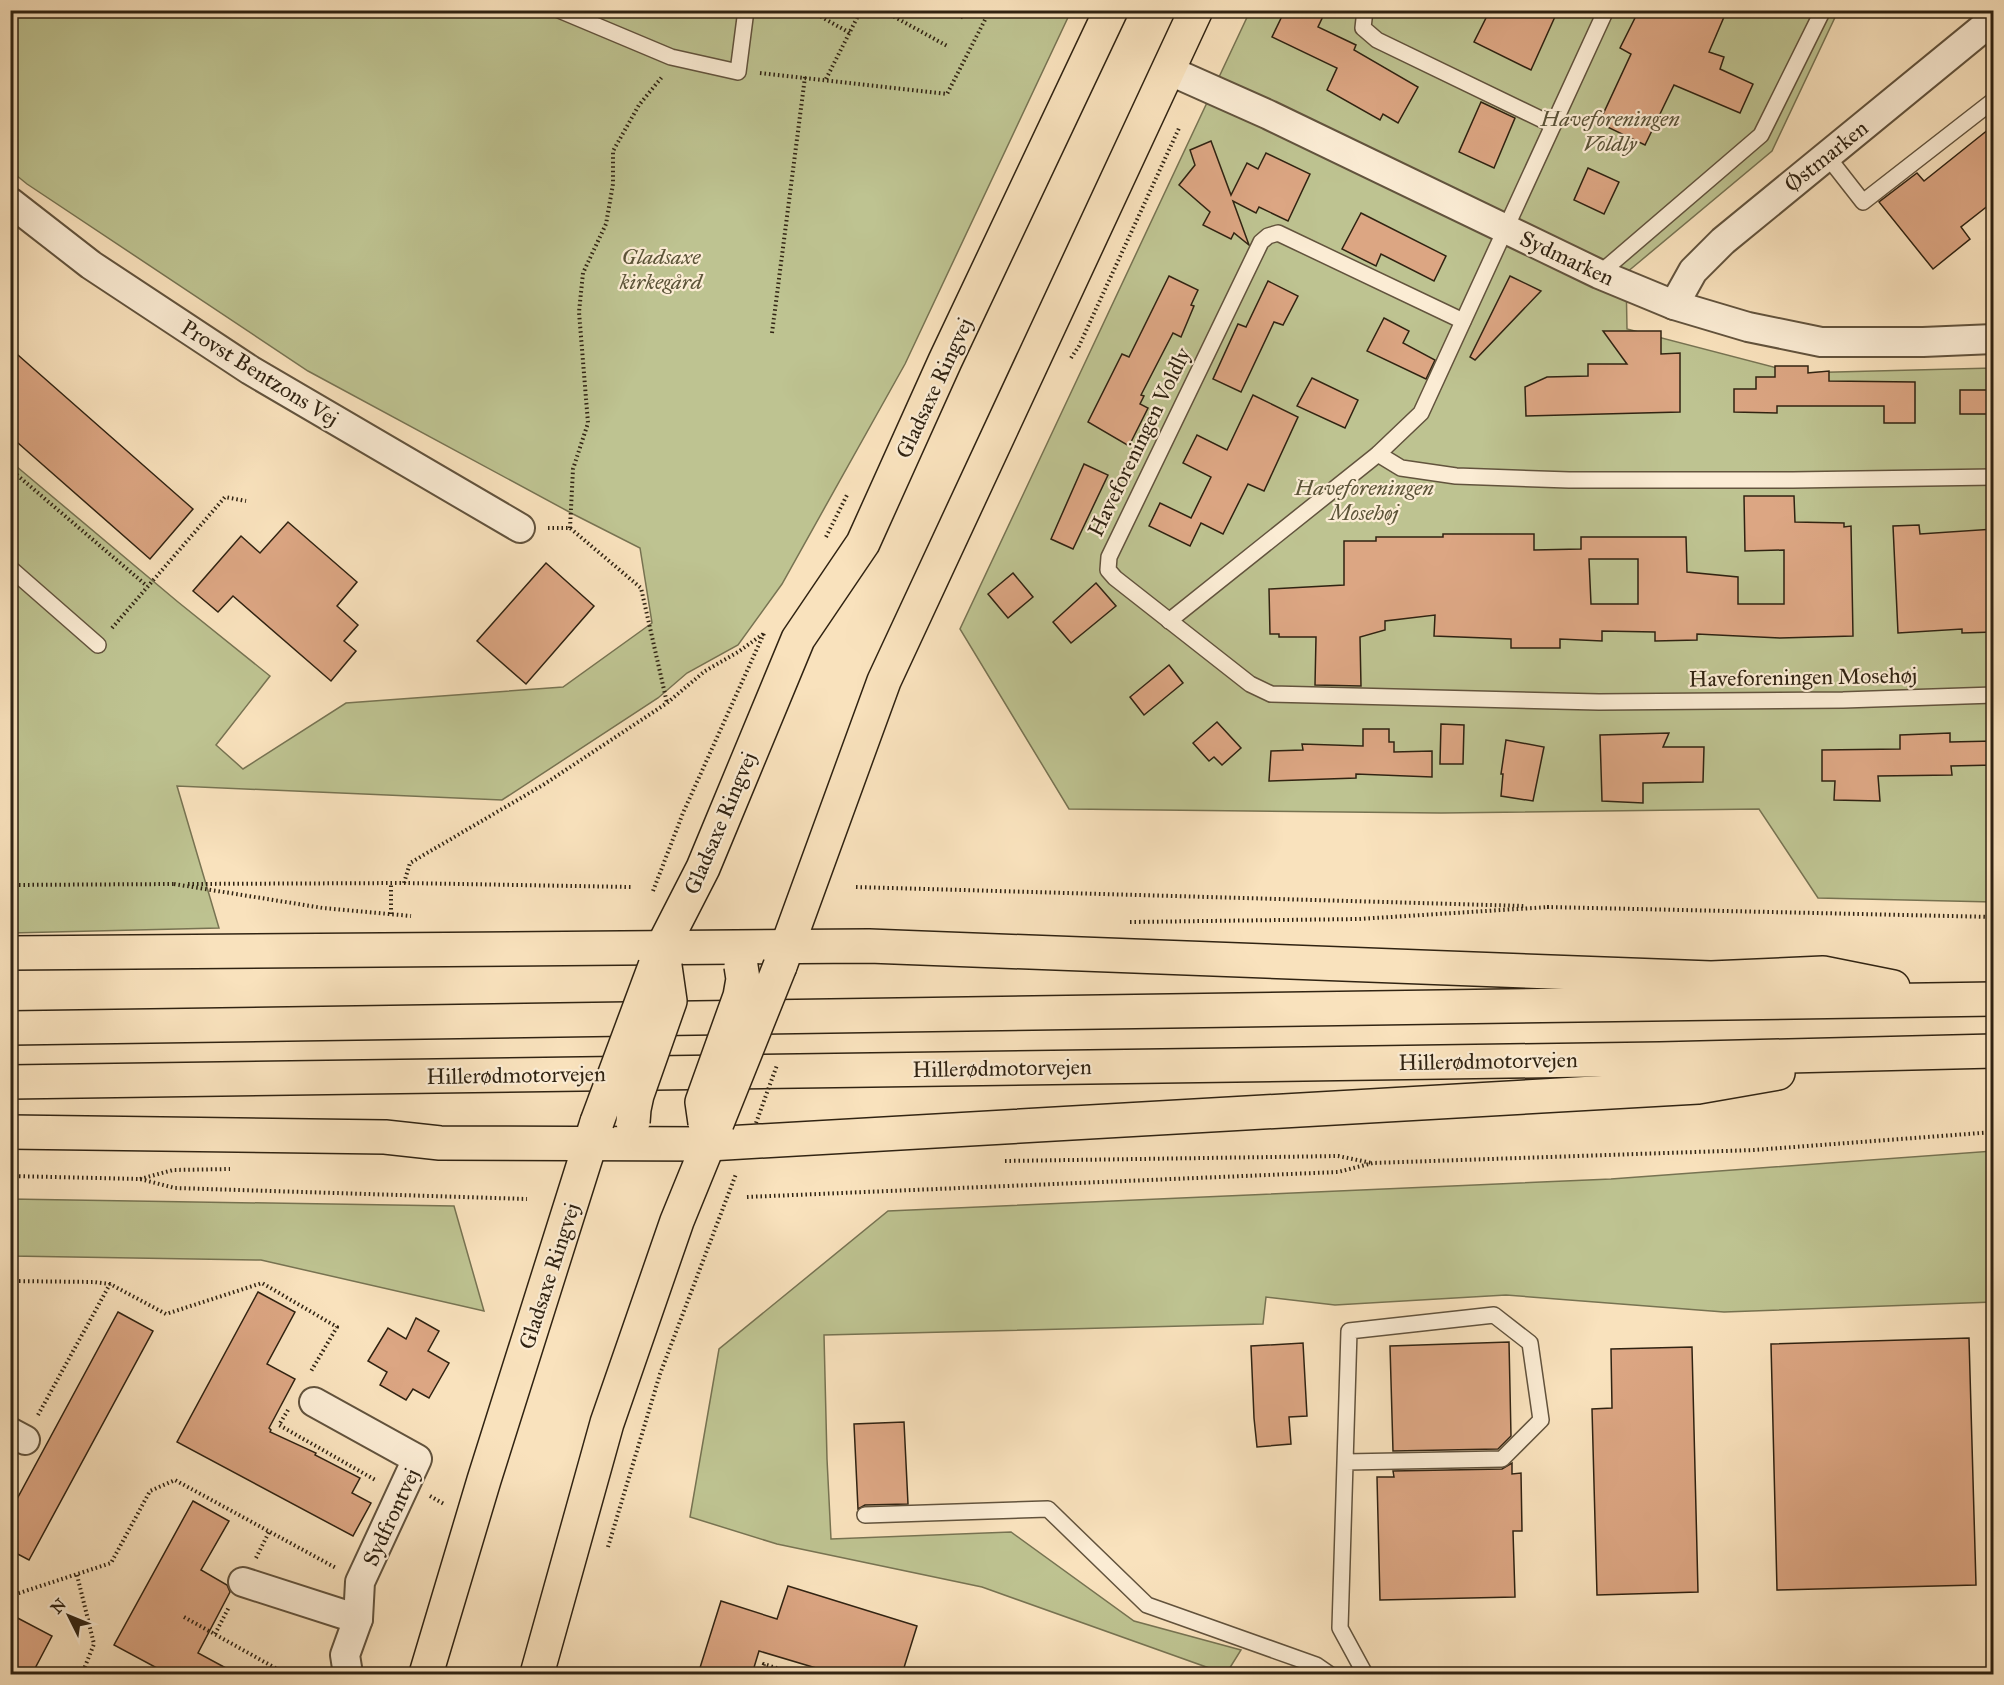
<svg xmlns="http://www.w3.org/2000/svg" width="2004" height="1685" viewBox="0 0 2004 1685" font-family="'IM FELL Great Primer',serif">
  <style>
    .green { fill: #bec391; stroke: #777352; stroke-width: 1.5 }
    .building { fill: #dca683; stroke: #302312; stroke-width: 1.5; fill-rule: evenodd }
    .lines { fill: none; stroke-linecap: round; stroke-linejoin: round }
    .lane-casing { stroke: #62533d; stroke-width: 18 }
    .street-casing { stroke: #62533d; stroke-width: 32 }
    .primary-casing { stroke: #302312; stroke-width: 36 }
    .highway-casing { stroke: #302312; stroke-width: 36 }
    .path { stroke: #302312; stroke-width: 4; stroke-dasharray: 1.5 3; stroke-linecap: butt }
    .lane { stroke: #fbecd4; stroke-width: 15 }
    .street { stroke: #fbecd4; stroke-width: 28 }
    .primary { stroke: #f9e2bd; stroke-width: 33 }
    .highway { stroke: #f9e2bd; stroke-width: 33 }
    .primary-bridge-casing { stroke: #302312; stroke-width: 36; stroke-linecap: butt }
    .highway-bridge-casing { stroke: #302312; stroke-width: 36; stroke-linecap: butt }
    .path-bridge { stroke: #302312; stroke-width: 4; stroke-dasharray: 1.5 3; stroke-linecap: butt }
    .primary-bridge { stroke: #f9e2bd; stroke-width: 33 }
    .highway-bridge { stroke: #f9e2bd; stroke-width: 33 }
    .labels { text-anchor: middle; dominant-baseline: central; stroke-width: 4.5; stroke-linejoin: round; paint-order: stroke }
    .park-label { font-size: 22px; font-style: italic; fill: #5b5338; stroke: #fbecd4 }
    .street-label { font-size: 22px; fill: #302312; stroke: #fbecd4 }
  </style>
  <rect width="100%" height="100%" fill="#f9e2bd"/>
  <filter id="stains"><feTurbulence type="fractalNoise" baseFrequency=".00333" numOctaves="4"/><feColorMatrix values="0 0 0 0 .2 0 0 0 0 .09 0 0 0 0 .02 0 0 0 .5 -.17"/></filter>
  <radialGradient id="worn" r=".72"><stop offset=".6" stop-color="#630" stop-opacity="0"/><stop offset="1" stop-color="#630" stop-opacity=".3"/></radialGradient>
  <g class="green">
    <polygon points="11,11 1071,11 905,364 782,584 738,645 687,673 658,698 502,800 177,786 219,928 11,933 10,461 178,602 270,676 216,745 243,769 346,703 563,687 652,623 640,548 573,514 308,371 27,184 11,171"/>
    <polygon points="1250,11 1838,11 1772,151 1626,273 1627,329 1796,373 1993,368 1993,902 1818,898 1759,809 1441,813 1069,809 960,629"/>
    <polygon points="1993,1151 1993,1302 1724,1312 1506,1295 1335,1305 1266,1297 1263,1324 824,1335 827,1459 831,1539 1011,1532 1134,1621 1241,1650 1226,1674 982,1587 777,1544 690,1517 719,1349 888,1211 1611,1179"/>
    <polygon points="10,1199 454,1206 484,1311 261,1260 11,1256"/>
  </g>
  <g class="building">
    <polygon points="1285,10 1326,10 1318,27 1356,45 1354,50 1418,87 1398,123 1383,114 1380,120 1327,90 1337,68 1272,37"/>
    <polygon points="1490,10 1558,10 1531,70 1474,42"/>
    <polygon points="1639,10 1727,10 1709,52 1724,57 1720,69 1753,84 1740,113 1674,85 1645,145 1599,123 1631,54 1620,48"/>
    <polygon points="1481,102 1515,118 1494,168 1459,152"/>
    <polygon points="1994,125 1994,201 1961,227 1970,239 1933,269 1879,202 1917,173 1924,181"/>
    <polygon points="1211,141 1231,195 1247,163 1258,169 1266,153 1310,174 1288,221 1259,207 1256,213 1233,201 1249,245 1234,233 1231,239 1203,225 1210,212 1179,185 1195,165 1190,150"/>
    <polygon points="1588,168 1619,182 1604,214 1574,200"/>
    <polygon points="1361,213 1446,256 1434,281 1381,254 1376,266 1342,249"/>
    <polygon points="1169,276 1198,290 1191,305 1194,306 1181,337 1173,333 1141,395 1144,396 1140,404 1148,408 1129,446 1088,422 1122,354 1129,357"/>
    <polygon points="1510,276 1541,291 1475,360 1470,357"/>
    <polygon points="1268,281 1298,296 1283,325 1274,322 1241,392 1213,379 1238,324 1246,327"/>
    <polygon points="1384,318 1409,331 1403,343 1435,360 1426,379 1367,351"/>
    <polygon points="1603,331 1661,331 1661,354 1680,353 1680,412 1526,416 1525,387 1547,377 1588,376 1588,364 1627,364"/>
    <polygon points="10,348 193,509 150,559 10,436"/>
    <polygon points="1775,366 1808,366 1808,373 1829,371 1829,381 1915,382 1915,423 1884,423 1884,406 1777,406 1777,413 1734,412 1734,389 1756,389 1756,377 1775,377"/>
    <polygon points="1312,378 1358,400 1345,428 1297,406"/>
    <rect x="1960" y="390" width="34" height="24"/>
    <polygon points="1253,395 1298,417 1264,491 1248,484 1223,534 1201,523 1190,546 1149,526 1160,503 1191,518 1211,477 1183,463 1197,435 1227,450"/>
    <polygon points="1084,464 1108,475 1073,549 1051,539"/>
    <path d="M 1744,496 L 1794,496 L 1795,522 L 1844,523 L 1844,527 L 1851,526 L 1853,636 L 1780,638 L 1697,634 L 1697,640 L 1655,641 L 1655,632 L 1602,631 L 1602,641 L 1560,639 L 1560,648 L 1511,648 L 1511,639 L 1434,636 L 1435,615 L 1385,621 L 1385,630 L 1360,637 L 1361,686 L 1315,685 L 1316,637 L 1279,637 L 1279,634 L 1270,634 L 1269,589 L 1344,585 L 1344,541 L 1376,541 L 1376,537 L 1443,537 L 1443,534 L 1534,534 L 1534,550 L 1581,549 L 1581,537 L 1686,537 L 1687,572 L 1738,577 L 1738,604 L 1784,604 L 1784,550 L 1745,551 ZM 1589,559 L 1638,559 L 1638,604 L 1591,604 Z"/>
    <polygon points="288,522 357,582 337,606 358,625 344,641 356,651 331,681 233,596 218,612 193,591 241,536 260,553"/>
    <polygon points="1919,525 1920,534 1994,529 1994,632 1962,633 1962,629 1898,633 1893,526"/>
    <polygon points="546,563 594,606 526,684 477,641"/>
    <polygon points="1013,573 1033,597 1008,618 988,594"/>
    <polygon points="1096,583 1116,606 1071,643 1053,622"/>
    <polygon points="1169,665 1183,683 1144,715 1130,697"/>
    <polygon points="1217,722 1241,748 1222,765 1214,757 1209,761 1193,743"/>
    <polygon points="1441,724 1464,725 1463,764 1440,764"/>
    <polygon points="1363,729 1389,729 1389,742 1394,742 1394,752 1432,751 1432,777 1356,774 1356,778 1269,781 1271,751 1303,750 1302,744 1363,746"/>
    <polygon points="1669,733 1663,747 1704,747 1703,782 1643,783 1643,803 1602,801 1600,735"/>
    <polygon points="1950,733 1950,742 1994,741 1994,765 1951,766 1952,775 1878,776 1880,801 1834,800 1835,781 1822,781 1822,750 1900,749 1900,735"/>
    <polygon points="1506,740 1544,747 1533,801 1501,796 1503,774 1501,774"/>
    <polygon points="258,1292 295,1312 267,1364 295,1379 269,1428 271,1430 270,1432 316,1453 315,1455 360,1478 352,1493 371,1503 353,1536 177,1442"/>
    <polygon points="118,1312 153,1331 29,1560 10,1550 10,1512"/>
    <polygon points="416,1318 439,1331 428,1351 449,1363 429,1398 413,1389 406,1400 380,1385 387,1372 368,1361 388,1328 406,1339"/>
    <polygon points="1969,1338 1976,1585 1777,1590 1771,1344"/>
    <polygon points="1509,1342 1511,1436 1498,1449 1393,1451 1390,1346"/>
    <polygon points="1303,1343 1307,1416 1289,1417 1291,1444 1257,1447 1254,1418 1251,1346"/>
    <polygon points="1692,1347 1698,1592 1597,1595 1592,1409 1612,1408 1611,1349"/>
    <polygon points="904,1422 908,1504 865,1505 858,1509 854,1424"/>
    <polygon points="1512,1463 1512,1474 1521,1473 1522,1531 1513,1531 1515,1597 1380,1600 1377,1477 1394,1477 1393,1471 1502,1469"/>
    <polygon points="193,1501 229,1521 201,1570 227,1585 230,1592 198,1653 237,1674 168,1674 114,1645"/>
    <polygon points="788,1586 917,1626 902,1674 836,1674 759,1651 752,1674 698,1674 721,1601 777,1619"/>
    <polygon points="10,1614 52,1636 32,1674 10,1674"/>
  </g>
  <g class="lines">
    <defs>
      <g id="lane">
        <polyline points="559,10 671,57 738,72 746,10"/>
        <polyline points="1365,10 1363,28 1377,40 1553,125"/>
        <polyline points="1827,156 1863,202 1994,100"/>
        <polyline points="1599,274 1761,135 1823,10"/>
        <polyline points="1463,321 1278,233 1268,236 1261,242 1109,557 1108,570 1115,578 1250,684 1271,694 1599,702 1843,700 1994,695"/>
        <polyline points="1378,454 1401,468 1456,476 1569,480 1793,480 1994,477"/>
        <polyline points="10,568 98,645"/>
        <polyline points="1169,621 1378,454 1421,413 1606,10"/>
        <polyline points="1346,1462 1502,1459 1541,1420 1530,1343 1494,1315 1349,1331 1340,1628 1365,1674"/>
        <polyline points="865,1515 1048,1509 1147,1605 1316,1665 1329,1674"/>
      </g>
      <g id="street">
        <polyline points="1168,70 1269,115 1599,274 1674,305 1748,327 1821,342 1923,342 1994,339"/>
        <polyline points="10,202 91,265 250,370 520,528"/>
        <polyline points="1674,305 1693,271 1723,241 1994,19"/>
        <polyline points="314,1402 417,1459 360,1582 358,1619 345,1655 348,1674"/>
        <polyline points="10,1432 25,1440"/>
        <polyline points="243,1582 358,1619"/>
      </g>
      <g id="primary">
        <polyline points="655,966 662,948 703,868 798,639 863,543 945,361 1111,10"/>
        <polyline points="780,966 884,681 1196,10"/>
        <polyline points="426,1674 484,1480 597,1122"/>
        <polyline points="537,1674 607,1423 677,1221 717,1123"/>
      </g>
      <g id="highway">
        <polyline points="10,953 869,946 1711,978 1823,973 1893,987"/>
        <polyline points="10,1028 1994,999"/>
        <polyline points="10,1082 1660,1059 1994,1051"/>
        <polyline points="10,1132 385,1137 440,1143 709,1144 1698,1087 1778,1073"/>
      </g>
    </defs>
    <use href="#lane" class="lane-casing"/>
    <use href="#street" class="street-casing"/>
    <use href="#primary" class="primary-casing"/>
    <use href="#highway" class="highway-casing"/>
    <g class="path">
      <polyline points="809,10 850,33"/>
      <polyline points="882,10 949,47"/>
      <polyline points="950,10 964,18"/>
      <polyline points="760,73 947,94 990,10"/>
      <polyline points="826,79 861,10"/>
      <polyline points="772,333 805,77"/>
      <polyline points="1071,358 1079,346 1180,126"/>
      <polyline points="10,469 147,586"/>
      <polyline points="548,528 570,528 641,588 667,703"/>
      <polyline points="570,528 573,469 588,423 579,312 583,273 606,224 613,184 613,151 639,105 662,77"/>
      <polyline points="826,537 847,495"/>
      <polyline points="112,628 225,497 246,501"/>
      <polyline points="404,883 410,863 543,785 667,703 705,671 738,652 763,634"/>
      <polyline points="174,884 323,908 411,916"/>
      <polyline points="188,884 404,883 631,887"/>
      <polyline points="10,885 175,884"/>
      <polyline points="856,887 1525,906"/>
      <polyline points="653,891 683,813 765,631"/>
      <polyline points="1547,907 1994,917"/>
      <polyline points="391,914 391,883"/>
      <polyline points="1130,922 1359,919 1549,907"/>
      <polyline points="1005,1161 1338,1156 1372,1163"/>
      <polyline points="10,1176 140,1179 175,1188 527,1199"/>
      <polyline points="140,1179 173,1170 230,1169"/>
      <polyline points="747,1197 1338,1172 1373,1163 1754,1150 1994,1132"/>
      <polyline points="10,1281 94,1282 110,1284 166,1314 262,1283 337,1327 310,1373"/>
      <polyline points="288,1410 279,1425 377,1481"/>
      <polyline points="38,1415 110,1284"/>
      <polyline points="430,1496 444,1504"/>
      <polyline points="608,1547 660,1374 736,1174"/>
      <polyline points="256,1558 269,1532"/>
      <polyline points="77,1575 94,1644 84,1669 85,1674"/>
      <polyline points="10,1596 111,1563 150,1491 175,1480 336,1568"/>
      <polyline points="184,1617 286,1674"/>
      <polyline points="215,1634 229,1607"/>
      <polyline points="761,1674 764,1664 795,1674"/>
    </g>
    <use href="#lane" class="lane"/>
    <use href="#street" class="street"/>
    <use href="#primary" class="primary"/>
    <use href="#highway" class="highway"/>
    <defs>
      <g id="primary-bridge">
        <polyline points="597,1122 655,966"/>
        <polyline points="717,1123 780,966"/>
      </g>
      <g id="highway-bridge">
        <polyline points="633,1122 634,1109 637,1095 670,1001 665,966"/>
        <polyline points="705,1123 702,1102 740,996 743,979 741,966"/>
      </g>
    </defs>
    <use href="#primary-bridge" class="primary-bridge-casing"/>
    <use href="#highway-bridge" class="highway-bridge-casing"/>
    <polyline class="path-bridge" points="756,1123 777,1065"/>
    <use href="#primary-bridge" class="primary-bridge"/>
    <use href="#highway-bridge" class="highway-bridge"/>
  </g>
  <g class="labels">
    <g class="park-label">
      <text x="1610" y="118">Haveforeningen<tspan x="1610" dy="25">Voldly</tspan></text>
      <text x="661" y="256">Gladsaxe<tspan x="661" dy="25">kirkegård</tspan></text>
      <text x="1364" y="487">Haveforeningen<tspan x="1364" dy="25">Mosehøj</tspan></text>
    </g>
    <g class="street-label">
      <text transform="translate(1826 156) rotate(-39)">Østmarken</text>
      <text transform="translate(1567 258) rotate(25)">Sydmarken</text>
      <text transform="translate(260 373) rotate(32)">Provst Bentzons Vej</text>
      <text transform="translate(934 388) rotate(-65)">Gladsaxe Ringvej</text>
      <text transform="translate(1139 442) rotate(-64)">Haveforeningen Voldly</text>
      <text transform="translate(1803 677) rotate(-1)">Haveforeningen Mosehøj</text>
      <text transform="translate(720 823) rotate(-67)">Gladsaxe Ringvej</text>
      <text transform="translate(1488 1061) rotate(-1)">Hillerødmotorvejen</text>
      <text transform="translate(1002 1068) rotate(-1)">Hillerødmotorvejen</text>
      <text transform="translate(516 1075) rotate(-1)">Hillerødmotorvejen</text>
      <text transform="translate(549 1276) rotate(-72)">Gladsaxe Ringvej</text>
      <text transform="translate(391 1517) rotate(-65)">Sydfrontvej</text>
    </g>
  </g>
  <rect width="2004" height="1685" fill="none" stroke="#f9e2bd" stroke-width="36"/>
  <rect x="12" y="12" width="1980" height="1661" fill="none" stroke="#302312" stroke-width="3"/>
  <rect x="18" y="18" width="1968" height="1649" fill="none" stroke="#302312" stroke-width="1.5"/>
  <g transform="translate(69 1616) rotate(313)" stroke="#fbecd4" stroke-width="4.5" paint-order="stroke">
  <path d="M0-4.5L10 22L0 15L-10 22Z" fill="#302312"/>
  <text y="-9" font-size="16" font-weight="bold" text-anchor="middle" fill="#302312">N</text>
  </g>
  <rect width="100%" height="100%" filter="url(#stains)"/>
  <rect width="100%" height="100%" fill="url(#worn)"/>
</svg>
